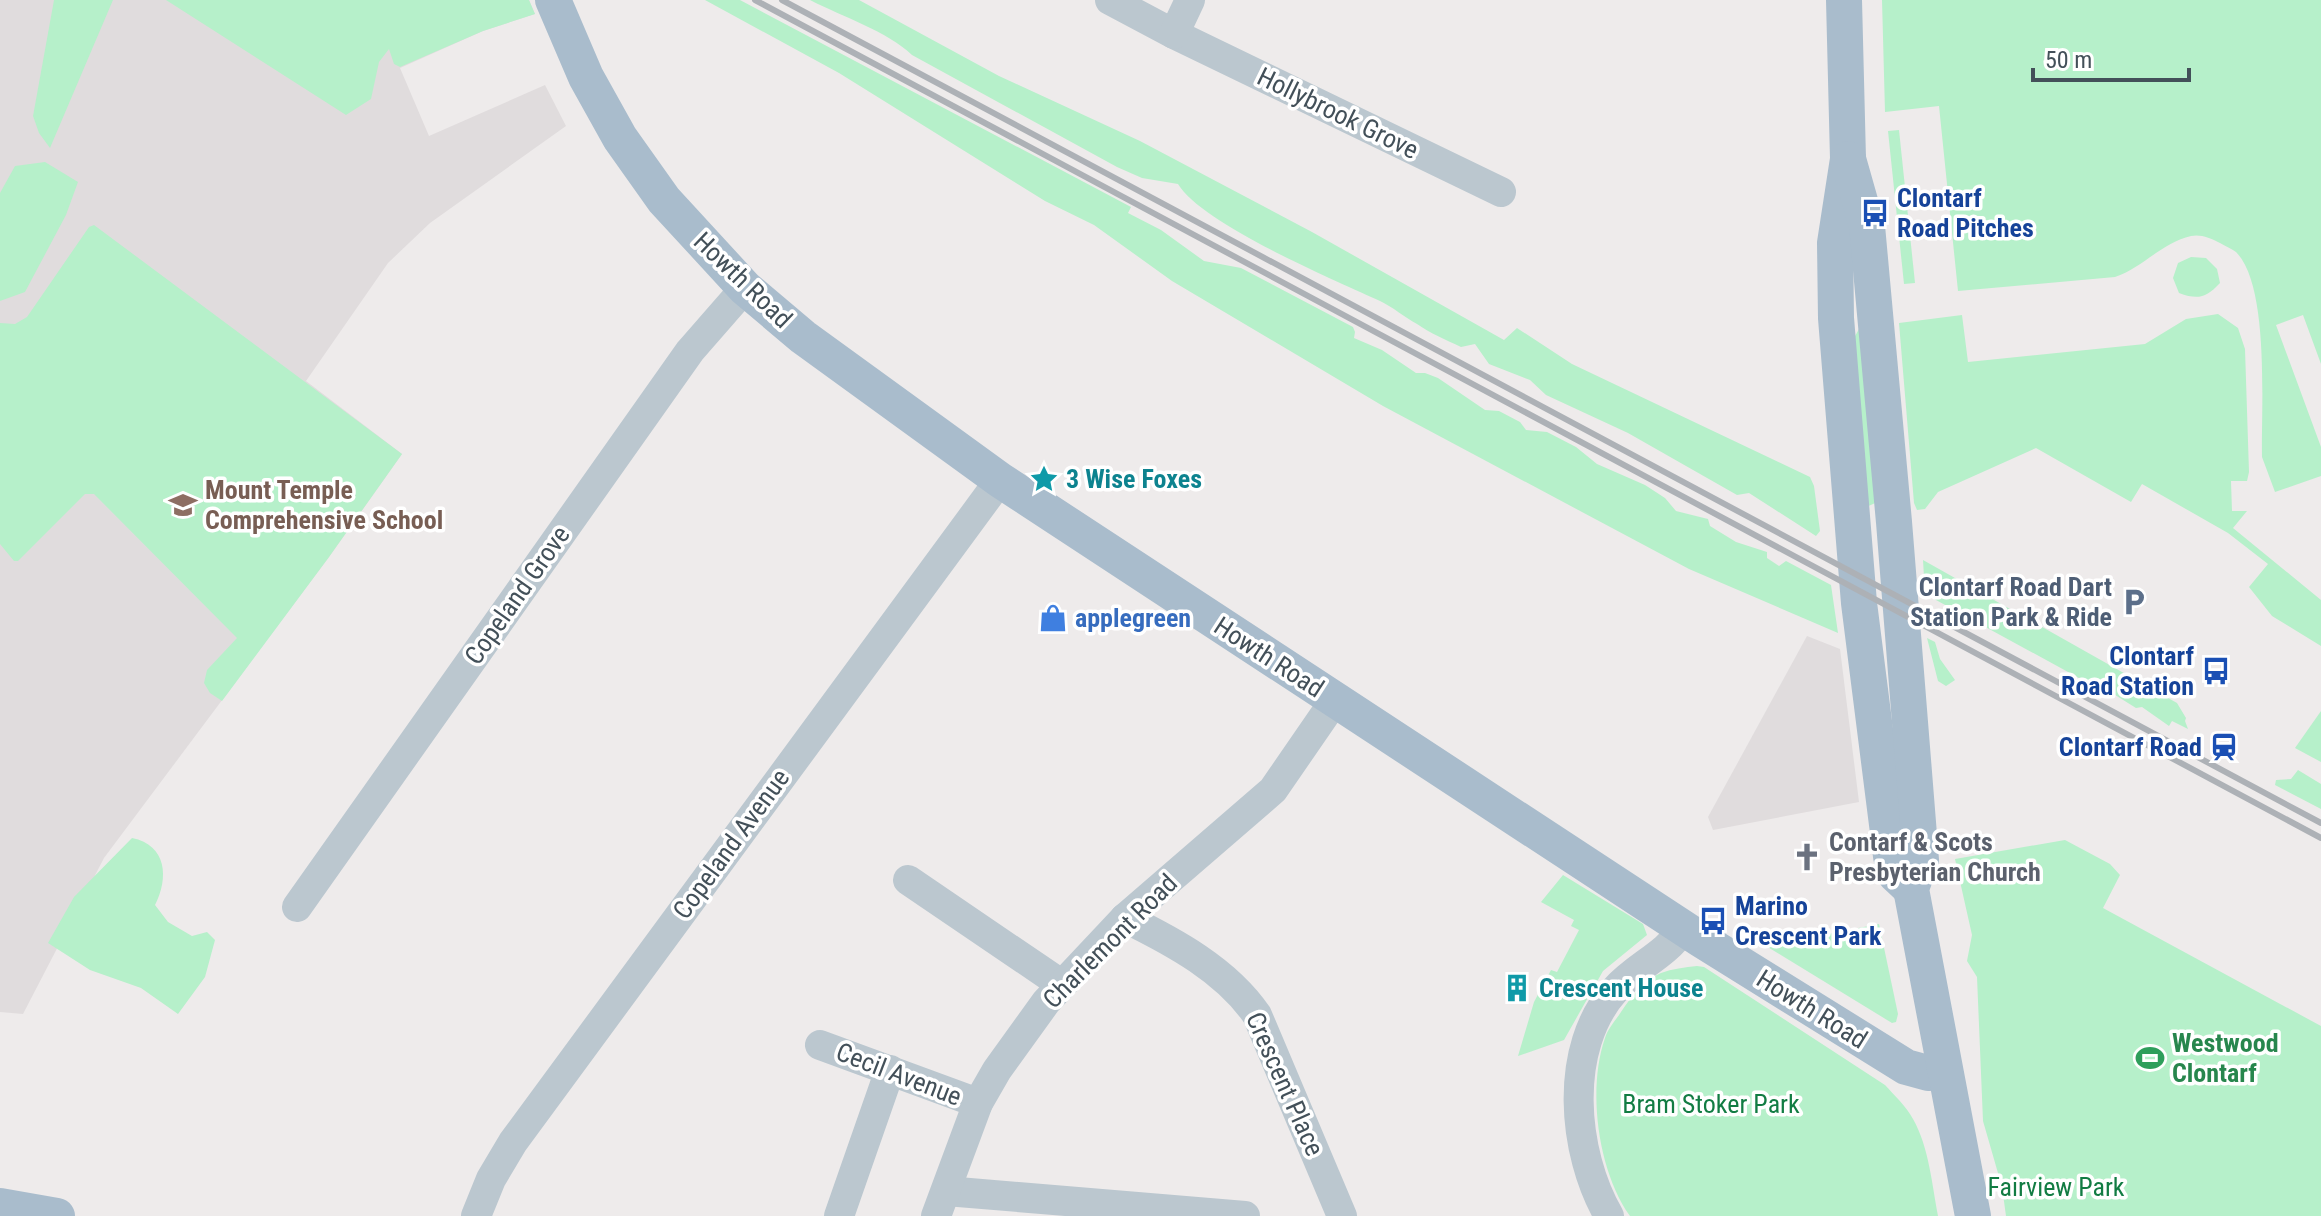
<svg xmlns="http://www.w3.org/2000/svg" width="2321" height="1216" viewBox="0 0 2321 1216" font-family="'Roboto Condensed',sans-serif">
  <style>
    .education { fill: #e0dcdd }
    .green { fill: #b6f0ca }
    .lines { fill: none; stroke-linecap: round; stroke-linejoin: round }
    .minor { stroke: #bbc7cf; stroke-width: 30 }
    .major { stroke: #a9bccc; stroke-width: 36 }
    .rail { stroke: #adb1b6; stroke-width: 6 }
    .labels { text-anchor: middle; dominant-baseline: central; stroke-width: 7; stroke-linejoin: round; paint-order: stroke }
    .street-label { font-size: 26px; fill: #435059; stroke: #fff }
    .transit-label { font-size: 26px; font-weight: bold; fill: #164399; stroke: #fff; text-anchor: start }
    .culture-label { font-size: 26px; font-weight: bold; fill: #0d838f; stroke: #fff; text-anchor: start }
    .education-label { font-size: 26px; font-weight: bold; fill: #785e54; stroke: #fff; text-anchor: start }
    .service-label { font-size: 26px; font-weight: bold; fill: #4e5e75; stroke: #fff; text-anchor: end }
    .shop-label { font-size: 26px; font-weight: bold; fill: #366cbe; stroke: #fff; text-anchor: start }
    .worship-label { font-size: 26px; font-weight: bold; fill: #5b616d; stroke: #fff; text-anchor: start }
    .leisure-label { font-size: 26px; font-weight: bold; fill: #27864d; stroke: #fff; text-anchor: start }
    .park-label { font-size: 26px; fill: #127c43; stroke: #fff }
  </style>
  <rect width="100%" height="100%" fill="#eeebeb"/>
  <g class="education">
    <polygon points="0,0 529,0 535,14 483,31 400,68 429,136 545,85 566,126 430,223 388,263 306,381 402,454 329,557 104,858 23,1014 0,1012"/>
    <polygon points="1807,636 1840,649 1859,802 1713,830 1708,817"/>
  </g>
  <g class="green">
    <polygon points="54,0 113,0 50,148 39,133 33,116"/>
    <polygon points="166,0 529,0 535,14 483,31 400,67 394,64 389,49 379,62 371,99 346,115"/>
    <polygon points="705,0 740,0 1131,207 1128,213 1161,230 1204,261 1241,268 1353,327 1355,332 1354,338 1382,350 1416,373 1425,373 1438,378 1485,410 1499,411 1520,422 1526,430 1547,432 1576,447 1597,464 1645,485 1665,498 1676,511 1708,519 1710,526 1736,542 1767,552 1767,558 1779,566 1786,561 1831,585 1838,633 1689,569 1383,406 1172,281 1094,225 1045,201 839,73"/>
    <path d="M 810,0 L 859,0 L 999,76 L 1140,141 L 1312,232 L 1504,340 L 1517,328 L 1572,364 L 1810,477 L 1814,486 L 1820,531 L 1816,536 L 1749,493 L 1737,495 L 1628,433 L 1546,395 L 1530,380 L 1489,364 L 1475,344 L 1461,347 C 1446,340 1430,333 1417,324 C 1404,317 1393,307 1380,301 C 1334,280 1202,224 1178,184 L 1142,178 L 1117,167 L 912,55 C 887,31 843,17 810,0 Z"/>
    <path d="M 1882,0 L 2321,0 L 2321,364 L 2303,315 L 2276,325 L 2321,447 L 2321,476 L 2275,492 L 2262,457 C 2261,409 2270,286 2236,252 C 2232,249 2225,246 2220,243 C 2210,238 2201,234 2191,236 C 2163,242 2142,268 2115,277 L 1958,291 L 1939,106 L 1885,112 Z"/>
    <polygon points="1899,130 1915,283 1904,284 1888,131"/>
    <polygon points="45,162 78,182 66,215 25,292 0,301 0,193 15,166"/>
    <polygon points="94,225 402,454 329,557 222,701 210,693 204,683 207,670 237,638 94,494 85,494 18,561 14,561 0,544 0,323 15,324 27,317 89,227"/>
    <path d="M 2191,257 L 2206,258 L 2217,269 L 2220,283 C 2206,298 2198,300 2179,293 L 2173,278 L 2178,263 Z"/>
    <polygon points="2218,314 2238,328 2245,349 2249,472 2247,481 2231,481 2232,511 2247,511 2233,528 2321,600 2321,646 2272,616 2249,587 2268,564 2228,533 2142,484 2131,502 2036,448 1938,492 1925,509 1917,510 1914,503 1899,323 1962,315 1968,362 2145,344 2186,319"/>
    <polygon points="1859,329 1882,500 1864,508 1850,345"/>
    <polygon points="1923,560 2177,703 2186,718 2185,721 2188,729 2172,721 2169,726 2142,707 2136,708 2112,693 2108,683 2102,679 2094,682 2079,678 1925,594"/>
    <polygon points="1927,638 1935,642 1940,659 1955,680 1946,686 1938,681"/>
    <polygon points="2321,711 2321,762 2295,748"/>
    <polygon points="2298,770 2321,784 2321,809 2275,785 2276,780 2291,779"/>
    <path d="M 132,838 C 167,845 169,878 155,905 L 168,922 L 192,936 L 207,932 L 215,940 L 205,977 L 178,1014 L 141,988 L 90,970 L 48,943 L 74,897 Z"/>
    <polygon points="2065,840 2110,864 2120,875 2103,908 2321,1026 2321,1216 2006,1216 2002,1187 1983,1121 1977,977 1967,961 1972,935 1955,859"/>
    <polygon points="1563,875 1643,924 1647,935 1603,971 1564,1040 1518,1056 1534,1002 1551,970 1557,972 1579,930 1571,926 1574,920 1541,902"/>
    <polygon points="1879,924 1898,1014 1896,1022 1892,1023 1766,946"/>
    <path d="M 1697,966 L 1704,967 L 1885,1085 C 1895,1096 1906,1106 1913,1119 C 1929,1147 1932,1185 1938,1216 L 1630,1216 C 1598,1171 1587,1090 1605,1038 C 1608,1028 1616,1020 1621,1012 C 1631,997 1644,980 1661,973 C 1672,969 1685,967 1697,966 Z"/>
  </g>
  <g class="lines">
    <g class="minor">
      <polyline points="1110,0 1174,34 1501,192"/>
      <polyline points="1174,34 1190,0"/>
      <polyline points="908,880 1061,984"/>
      <polyline points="297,907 690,351 745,288"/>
      <path d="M 1125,918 C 1174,942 1226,970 1257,1015 L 1342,1216"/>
      <polyline points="820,1045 978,1103"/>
      <polyline points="946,1191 1245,1216"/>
      <polyline points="476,1216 491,1179 513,1142 1000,480"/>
      <polyline points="839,1216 890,1070"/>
      <polyline points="936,1216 978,1103 997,1070 1046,1002 1125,918 1273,790 1335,700"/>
      <path d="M 1609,1216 C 1572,1152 1563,1048 1615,990 C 1637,965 1664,957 1683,929"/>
    </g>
    <g class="major">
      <polyline points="553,0 586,77 620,138 664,200 745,288 803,337 1000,480 1700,939 1906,1067 1928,1073 1945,1072"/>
      <polyline points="1844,0 1848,159 1835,243 1836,318 1859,603 1891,856 1895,874 1911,889"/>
      <polyline points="1848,159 1867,226 1894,522 1921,860 1911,889 1973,1216"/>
      <polyline points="0,1206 57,1216"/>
    </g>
    <g class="rail">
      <polyline points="755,0 2321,838"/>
      <polyline points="782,0 2321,823"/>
    </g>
  </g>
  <defs>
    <symbol id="bus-bare" viewBox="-9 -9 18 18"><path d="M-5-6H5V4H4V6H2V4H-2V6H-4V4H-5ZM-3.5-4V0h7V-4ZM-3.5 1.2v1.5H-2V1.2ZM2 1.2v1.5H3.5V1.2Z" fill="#1a4fb4" stroke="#fff" stroke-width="2.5" paint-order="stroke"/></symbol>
    <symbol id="sight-bare" viewBox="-9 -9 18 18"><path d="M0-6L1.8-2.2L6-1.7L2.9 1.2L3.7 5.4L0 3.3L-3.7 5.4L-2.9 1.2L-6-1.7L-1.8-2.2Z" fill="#0f9aa8" stroke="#fff" stroke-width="2.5" paint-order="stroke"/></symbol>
    <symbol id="school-bare" viewBox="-9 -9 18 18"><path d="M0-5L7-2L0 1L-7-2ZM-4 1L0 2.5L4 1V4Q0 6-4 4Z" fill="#8d6e63" stroke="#fff" stroke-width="2.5" paint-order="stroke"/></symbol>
    <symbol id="parking-bare" viewBox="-9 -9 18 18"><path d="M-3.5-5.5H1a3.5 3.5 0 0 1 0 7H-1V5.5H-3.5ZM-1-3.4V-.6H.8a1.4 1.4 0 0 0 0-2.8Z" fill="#5c6f8a" stroke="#fff" stroke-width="2.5" paint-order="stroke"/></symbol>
    <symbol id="shop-bare" viewBox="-9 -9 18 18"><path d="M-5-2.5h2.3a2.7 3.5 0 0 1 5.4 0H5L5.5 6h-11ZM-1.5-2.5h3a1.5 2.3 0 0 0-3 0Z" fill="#3f7fe0" stroke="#fff" stroke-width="2.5" paint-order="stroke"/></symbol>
    <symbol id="station-bare" viewBox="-9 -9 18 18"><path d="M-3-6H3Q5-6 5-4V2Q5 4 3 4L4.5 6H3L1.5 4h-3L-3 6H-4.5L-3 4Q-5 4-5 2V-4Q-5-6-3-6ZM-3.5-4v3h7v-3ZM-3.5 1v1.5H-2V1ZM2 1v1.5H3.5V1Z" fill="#1a4fb4" stroke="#fff" stroke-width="2.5" paint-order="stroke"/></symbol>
    <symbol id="church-bare" viewBox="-9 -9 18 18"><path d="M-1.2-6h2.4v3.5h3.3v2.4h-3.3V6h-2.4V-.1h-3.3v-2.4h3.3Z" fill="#6b7280" stroke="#fff" stroke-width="2.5" paint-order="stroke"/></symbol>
    <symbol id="building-bare" viewBox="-9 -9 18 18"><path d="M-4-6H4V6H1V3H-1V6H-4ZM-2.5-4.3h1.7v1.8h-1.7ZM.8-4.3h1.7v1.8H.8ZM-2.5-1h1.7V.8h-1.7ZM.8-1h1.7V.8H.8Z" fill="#0f9aa8" stroke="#fff" stroke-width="2.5" paint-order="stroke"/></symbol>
    <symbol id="stadium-bare" viewBox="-9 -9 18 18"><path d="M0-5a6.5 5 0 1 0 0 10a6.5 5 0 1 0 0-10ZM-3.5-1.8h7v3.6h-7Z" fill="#2e9e5b" stroke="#fff" stroke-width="2.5" paint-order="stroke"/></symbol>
  </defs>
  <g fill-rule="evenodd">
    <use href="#bus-bare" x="1855" y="193" width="40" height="40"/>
    <use href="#sight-bare" x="1024" y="459" width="40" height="40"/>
    <use href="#school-bare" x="163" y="485" width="40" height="40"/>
    <use href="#parking-bare" x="2114" y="582" width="40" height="40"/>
    <use href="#shop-bare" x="1033" y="598" width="40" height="40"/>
    <use href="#bus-bare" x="2196" y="651" width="40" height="40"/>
    <use href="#station-bare" x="2204" y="727" width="40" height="40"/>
    <use href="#church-bare" x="1787" y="837" width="40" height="40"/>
    <use href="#bus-bare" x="1693" y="901" width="40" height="40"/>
    <use href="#building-bare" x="1497" y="968" width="40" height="40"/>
    <use href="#stadium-bare" x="2130" y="1038" width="40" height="40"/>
  </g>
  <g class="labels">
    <g class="street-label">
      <text transform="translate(1338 113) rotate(26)">Hollybrook Grove</text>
      <text transform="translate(743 280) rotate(44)">Howth Road</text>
      <text transform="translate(517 595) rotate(-55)">Copeland Grove</text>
      <text transform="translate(1269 657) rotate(33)">Howth Road</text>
      <text transform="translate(731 844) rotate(-54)">Copeland Avenue</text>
      <text transform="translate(1110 941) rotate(-45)">Charlemont Road</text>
      <text transform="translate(1812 1009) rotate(32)">Howth Road</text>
      <text transform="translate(899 1074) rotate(21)">Cecil Avenue</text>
      <text transform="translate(1285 1084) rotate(66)">Crescent Place</text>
    </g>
    <g class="transit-label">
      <text x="1897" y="198">Clontarf<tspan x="1897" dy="30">Road Pitches</tspan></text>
      <text x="2194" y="656" text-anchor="end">Clontarf<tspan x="2194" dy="30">Road Station</tspan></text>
      <text x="2202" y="747" text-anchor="end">Clontarf Road</text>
      <text x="1735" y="906">Marino<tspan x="1735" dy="30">Crescent Park</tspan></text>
    </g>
    <g class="culture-label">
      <text x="1066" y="479">3 Wise Foxes</text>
      <text x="1539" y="988">Crescent House</text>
    </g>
    <g class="education-label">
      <text x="205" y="490">Mount Temple<tspan x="205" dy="30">Comprehensive School</tspan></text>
    </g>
    <g class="service-label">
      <text x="2112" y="587">Clontarf Road Dart<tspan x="2112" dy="30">Station Park &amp; Ride</tspan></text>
    </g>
    <g class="shop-label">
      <text x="1075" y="618">applegreen</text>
    </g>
    <g class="worship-label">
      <text x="1829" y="842">Contarf &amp; Scots<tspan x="1829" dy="30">Presbyterian Church</tspan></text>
    </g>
    <g class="leisure-label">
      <text x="2172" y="1043">Westwood<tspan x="2172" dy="30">Clontarf</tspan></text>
    </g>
    <g class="park-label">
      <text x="1711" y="1104">Bram Stoker Park</text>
      <text x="2056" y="1187">Fairview Park</text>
    </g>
  </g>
  <path d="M2033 68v12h156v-12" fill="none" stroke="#435059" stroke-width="4"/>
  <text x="2045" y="68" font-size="24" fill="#435059" stroke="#ffffff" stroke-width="6" paint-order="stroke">50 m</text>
</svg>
